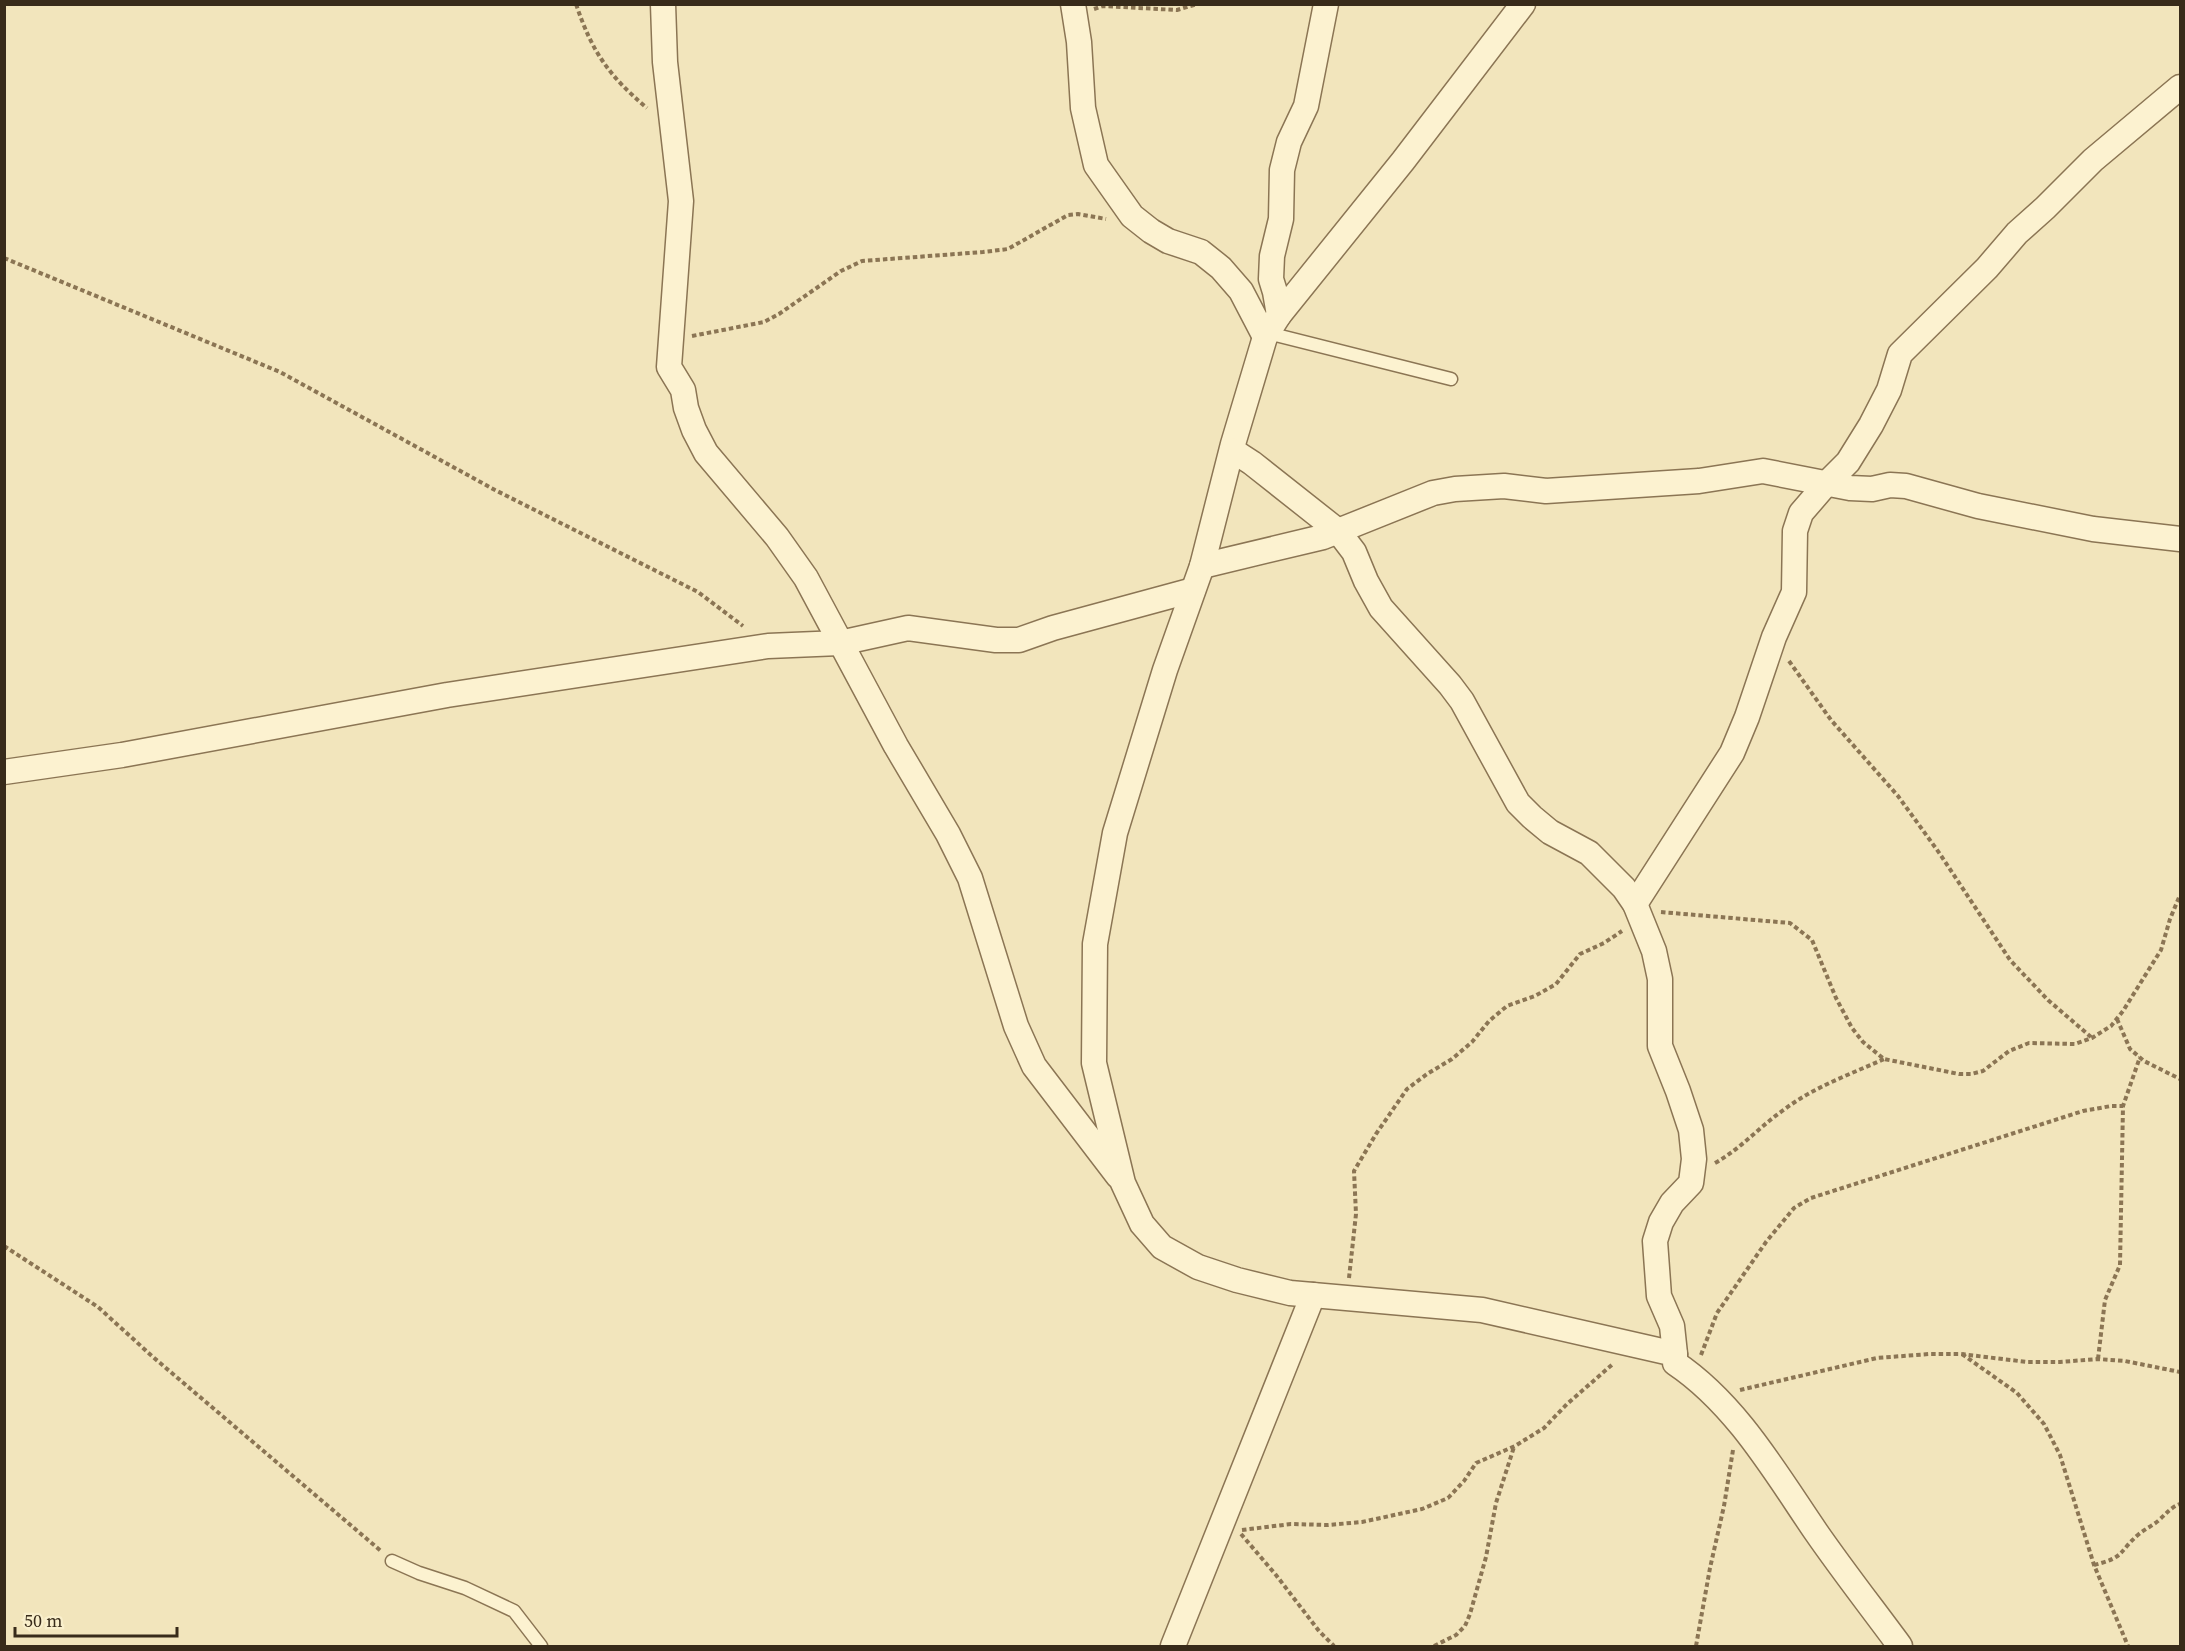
<svg xmlns="http://www.w3.org/2000/svg" width="2185" height="1651" viewBox="0 0 2185 1651" font-family="'Source Serif 4',serif">
  <style>
    .lines { fill: none; stroke-linecap: round; stroke-linejoin: round }
    .service-casing { stroke: #8b7554; stroke-width: 15 }
    .minor-casing { stroke: #8b7554; stroke-width: 27 }
    .path { stroke: #8b7554; stroke-width: 4; stroke-dasharray: 4.5 3; stroke-linecap: butt }
    .service { stroke: #fcf2d0; stroke-width: 12 }
    .minor { stroke: #fcf2d0; stroke-width: 24 }
  </style>
  <rect width="100%" height="100%" fill="#f2e5bc"/>
  <g class="lines">
    <defs>
      <g id="service">
        <polyline points="1268,333 1451,379"/>
        <polyline points="392,1561 419,1573 465,1588 514,1611 541,1646"/>
      </g>
      <g id="minor">
        <polyline points="663,4 665,62 681,201 669,367 683,390 686,408 694,430 706,453 777,537 806,578 896,746 948,834 970,878 1016,1026 1034,1066 1118,1176"/>
        <polyline points="1073,4 1079,42 1083,108 1096,165 1132,216 1151,231 1168,241 1201,252 1221,268 1241,291 1265,337"/>
        <path d="M 1523,4 L 1403,161 L 1279,315 L 1265,337 L 1233,444 L 1202,566 L 1165,670 L 1115,833 L 1095,944 L 1094,1063 L 1123,1183 L 1142,1224 L 1162,1247 L 1198,1267 L 1237,1280 L 1290,1293 L 1482,1310 L 1675,1354 L 1675,1363 C 1736,1404 1775,1472 1816,1532 C 1843,1571 1872,1608 1900,1646"/>
        <polyline points="1279,315 1275,292 1271,279 1272,256 1281,219 1282,170 1289,142 1306,106 1326,4"/>
        <polyline points="1232,450 1252,463 1338,531 1354,552 1366,581 1381,608 1450,685 1462,701 1518,803 1532,817 1550,832 1589,853 1624,888 1635,904 1654,951 1660,979 1660,1046 1678,1091 1691,1130 1694,1159 1691,1183 1672,1203 1661,1222 1655,1241 1659,1296 1672,1326 1675,1354"/>
        <polyline points="1202,566 1323,537 1433,493 1455,489 1504,486 1546,491 1699,481 1763,471 1850,488 1872,489 1890,485 1906,486 1978,506 2093,529 2180,539"/>
        <polyline points="4,772 122,755 447,695 768,646 840,643 908,628 996,640 1019,640 1053,628 1193,590"/>
        <polyline points="1635,904 1732,753 1747,717 1774,637 1794,592 1795,531 1801,513 1826,484 1848,462 1871,425 1889,390 1900,354 1987,268 2017,233 2045,208 2093,160 2180,87"/>
        <polyline points="1173,1646 1313,1295"/>
      </g>
    </defs>
    <use href="#service" class="service-casing"/>
    <use href="#minor" class="minor-casing"/>
    <g class="path">
      <path d="M 576,4 C 592,52 609,76 647,108"/>
      <polyline points="1094,9 1103,6 1177,10 1197,4"/>
      <polyline points="4,258 280,372 495,490 698,592 743,626"/>
      <polyline points="692,336 764,322 779,314 841,271 862,261 983,252 1008,249 1068,215 1078,214 1106,219"/>
      <polyline points="1789,661 1831,720 1898,796 1940,854 2010,960 2048,1000 2091,1037"/>
      <polyline points="1661,912 1790,923 1812,940 1836,998 1852,1028 1863,1042 1884,1059 1959,1074 1971,1074 1983,1071 2009,1051 2029,1043 2075,1044 2092,1038 2111,1026 2123,1011 2161,950 2170,919 2180,895"/>
      <polyline points="2117,1019 2130,1049 2144,1061 2180,1079"/>
      <path d="M 1715,1163 C 1742,1148 1760,1126 1785,1109 C 1814,1087 1851,1074 1884,1059"/>
      <polyline points="4,1246 98,1307 153,1357 381,1551"/>
      <polyline points="1349,1278 1356,1214 1354,1171 1376,1134 1407,1089 1427,1074 1452,1059 1472,1042 1489,1021 1507,1006 1535,996 1556,984 1580,954 1604,943 1622,931"/>
      <polyline points="1962,1354 2017,1393 2044,1424 2060,1455 2094,1565 2128,1646"/>
      <polyline points="1701,1355 1717,1313 1766,1242 1794,1208 1811,1198 2083,1111 2111,1106 2123,1106"/>
      <polyline points="2098,1359 2105,1300 2120,1265 2123,1106 2140,1057"/>
      <polyline points="1740,1390 1877,1358 1929,1354 1961,1354 2027,1362 2060,1362 2098,1359 2125,1361 2180,1372"/>
      <polyline points="1242,1530 1291,1524 1328,1525 1362,1522 1422,1509 1448,1498 1464,1481 1476,1463 1515,1446 1544,1428 1567,1404 1614,1363"/>
      <polyline points="1241,1534 1276,1575 1319,1631 1334,1646"/>
      <path d="M 2094,1565 C 2126,1557 2118,1552 2139,1534 C 2145,1529 2152,1526 2158,1521 C 2166,1514 2171,1507 2180,1504"/>
      <polyline points="1434,1646 1456,1635 1465,1626 1470,1614 1486,1557 1496,1503 1514,1447"/>
      <polyline points="1696,1646 1710,1568 1724,1506 1733,1450"/>
    </g>
    <use href="#service" class="service"/>
    <use href="#minor" class="minor"/>
  </g>
  <rect width="2185" height="1651" fill="none" stroke="#382b1a" stroke-width="12"/>
  <path d="M15 1627v9h162v-9" fill="none" stroke="#382b1a" stroke-width="3"/>
  <text x="24" y="1627" font-size="18" fill="#382b1a" stroke="#f9efcc" stroke-width="4.5" paint-order="stroke">50 m</text>
</svg>
